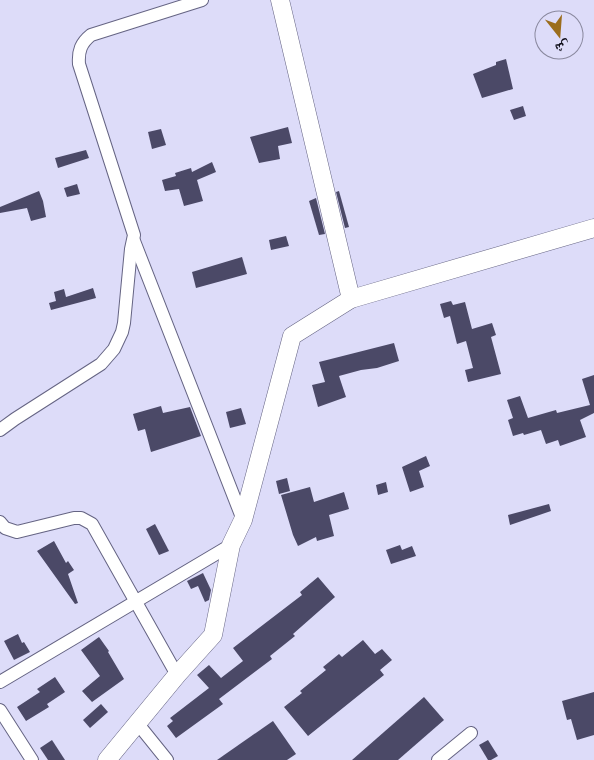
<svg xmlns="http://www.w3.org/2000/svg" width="594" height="760" viewBox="0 0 594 760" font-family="'PT Sans Narrow','Noto Naskh Arabic',sans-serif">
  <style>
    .building { fill: #4b4967 }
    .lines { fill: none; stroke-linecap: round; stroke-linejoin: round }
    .street-casing { stroke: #656483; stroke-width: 14 }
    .secondary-casing { stroke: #656483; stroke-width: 19 }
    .street { stroke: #fff; stroke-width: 12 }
    .secondary { stroke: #fff; stroke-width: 18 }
  </style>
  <rect width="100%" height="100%" fill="#dddcf9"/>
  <g class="building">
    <polygon points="506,59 513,89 482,98 473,74 496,65 496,62"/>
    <polygon points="523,106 526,116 514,120 510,110"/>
    <polygon points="288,127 292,143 278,146 280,159 259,163 250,137"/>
    <polygon points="161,129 166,145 152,149 148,132"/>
    <polygon points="86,150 89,158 58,168 55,158"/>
    <polygon points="212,162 216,172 197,180 203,201 184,206 179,189 165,191 162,180 176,176 175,173 191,168 192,172"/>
    <polygon points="77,184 80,194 67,197 64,188"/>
    <polygon points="39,191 43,201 46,217 31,221 27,208 0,213 0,207"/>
    <polygon points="339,191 349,227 345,228 336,192"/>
    <polygon points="316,198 325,234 319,235 309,201"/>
    <polygon points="286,236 289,246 271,250 269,240"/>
    <polygon points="242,257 247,274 196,288 192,272"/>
    <polygon points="93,288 96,298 51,310 49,303 56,301 54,292 64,289 66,297"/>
    <polygon points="451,301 453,305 465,302 472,329 492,323 496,335 491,337 501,374 468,382 465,370 473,368 466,341 457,344 450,316 444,318 440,304"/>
    <polygon points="394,343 399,361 377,368 361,370 339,376 346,397 318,407 312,385 325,382 319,362"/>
    <polygon points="594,375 594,413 580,420 586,437 560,446 558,440 546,444 541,430 524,435 523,433 513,436 508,420 513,418 507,400 520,396 528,418 556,410 557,413 590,405 582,379"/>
    <polygon points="161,406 163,413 190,407 201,436 151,452 145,429 138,431 133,414"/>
    <polygon points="241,408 246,424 230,428 226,412"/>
    <polygon points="426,456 430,466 419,471 424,487 410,492 402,467"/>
    <polygon points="287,478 290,491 279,494 276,481"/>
    <polygon points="386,482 388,492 378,495 376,485"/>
    <polygon points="310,487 314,502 344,492 349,509 329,515 334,536 317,541 316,537 298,546 293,535 281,495"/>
    <polygon points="549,504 551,511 510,525 508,515"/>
    <polygon points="155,524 169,551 159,555 146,529"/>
    <polygon points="54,541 66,563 68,561 74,570 68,574 78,603 75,604 37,551"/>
    <polygon points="400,545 402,550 412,546 416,556 391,564 386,550"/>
    <polygon points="203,573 211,590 209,600 205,602 198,586 191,589 187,581"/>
    <polygon points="318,577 335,597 293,634 295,636 270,656 272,659 219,699 223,704 176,738 167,726 173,721 170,718 209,688 197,675 209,665 221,678 243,661 233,648 302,595 300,592"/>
    <polygon points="18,634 22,643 24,642 30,652 14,660 4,641"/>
    <polygon points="99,637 109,651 108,652 124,679 92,702 82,691 100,676 81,650"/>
    <polygon points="363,640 375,654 382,649 392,660 380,670 384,675 308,736 284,707 302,693 300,691 326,670 323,667 339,654 342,657"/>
    <polygon points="55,677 65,692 47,704 49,707 26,721 17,707 40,692 37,689"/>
    <polygon points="594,692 594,735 577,740 571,719 567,720 562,701"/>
    <polygon points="424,697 444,720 398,760 352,760"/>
    <polygon points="101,704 108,712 90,728 83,720"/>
    <polygon points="273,721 296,754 287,760 217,760"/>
    <polygon points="52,740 65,760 48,760 40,748"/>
    <polygon points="488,740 498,756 491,760 488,760 479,745"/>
  </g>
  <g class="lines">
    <defs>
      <g id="street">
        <polyline points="134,241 243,520"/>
        <path d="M 0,430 L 15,419 L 101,364 L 114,349 L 122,332 L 124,323 L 131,249 L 134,235 L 79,64 C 78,51 81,43 91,35 L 202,0"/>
        <polyline points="0,522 5,528 17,532 74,518 81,518 92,524 177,675"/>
        <polyline points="0,682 231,545"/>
        <polyline points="0,710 32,760"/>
        <polyline points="138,724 167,760"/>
        <polyline points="438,760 471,733"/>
      </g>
      <g id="secondary">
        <polyline points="280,0 351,299"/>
        <polyline points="107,760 177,675 213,635 231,545 243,520 292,336 351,299 594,228"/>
      </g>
    </defs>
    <use href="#street" class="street-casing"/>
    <use href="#secondary" class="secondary-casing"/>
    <use href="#street" class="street"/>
    <use href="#secondary" class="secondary"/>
  </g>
  <g transform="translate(559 35) rotate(163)"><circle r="24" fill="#dddcf9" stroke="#8a899f"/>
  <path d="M0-4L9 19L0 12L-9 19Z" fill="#9b6d1d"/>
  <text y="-8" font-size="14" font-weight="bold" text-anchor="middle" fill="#0d0c17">ش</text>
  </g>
</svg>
